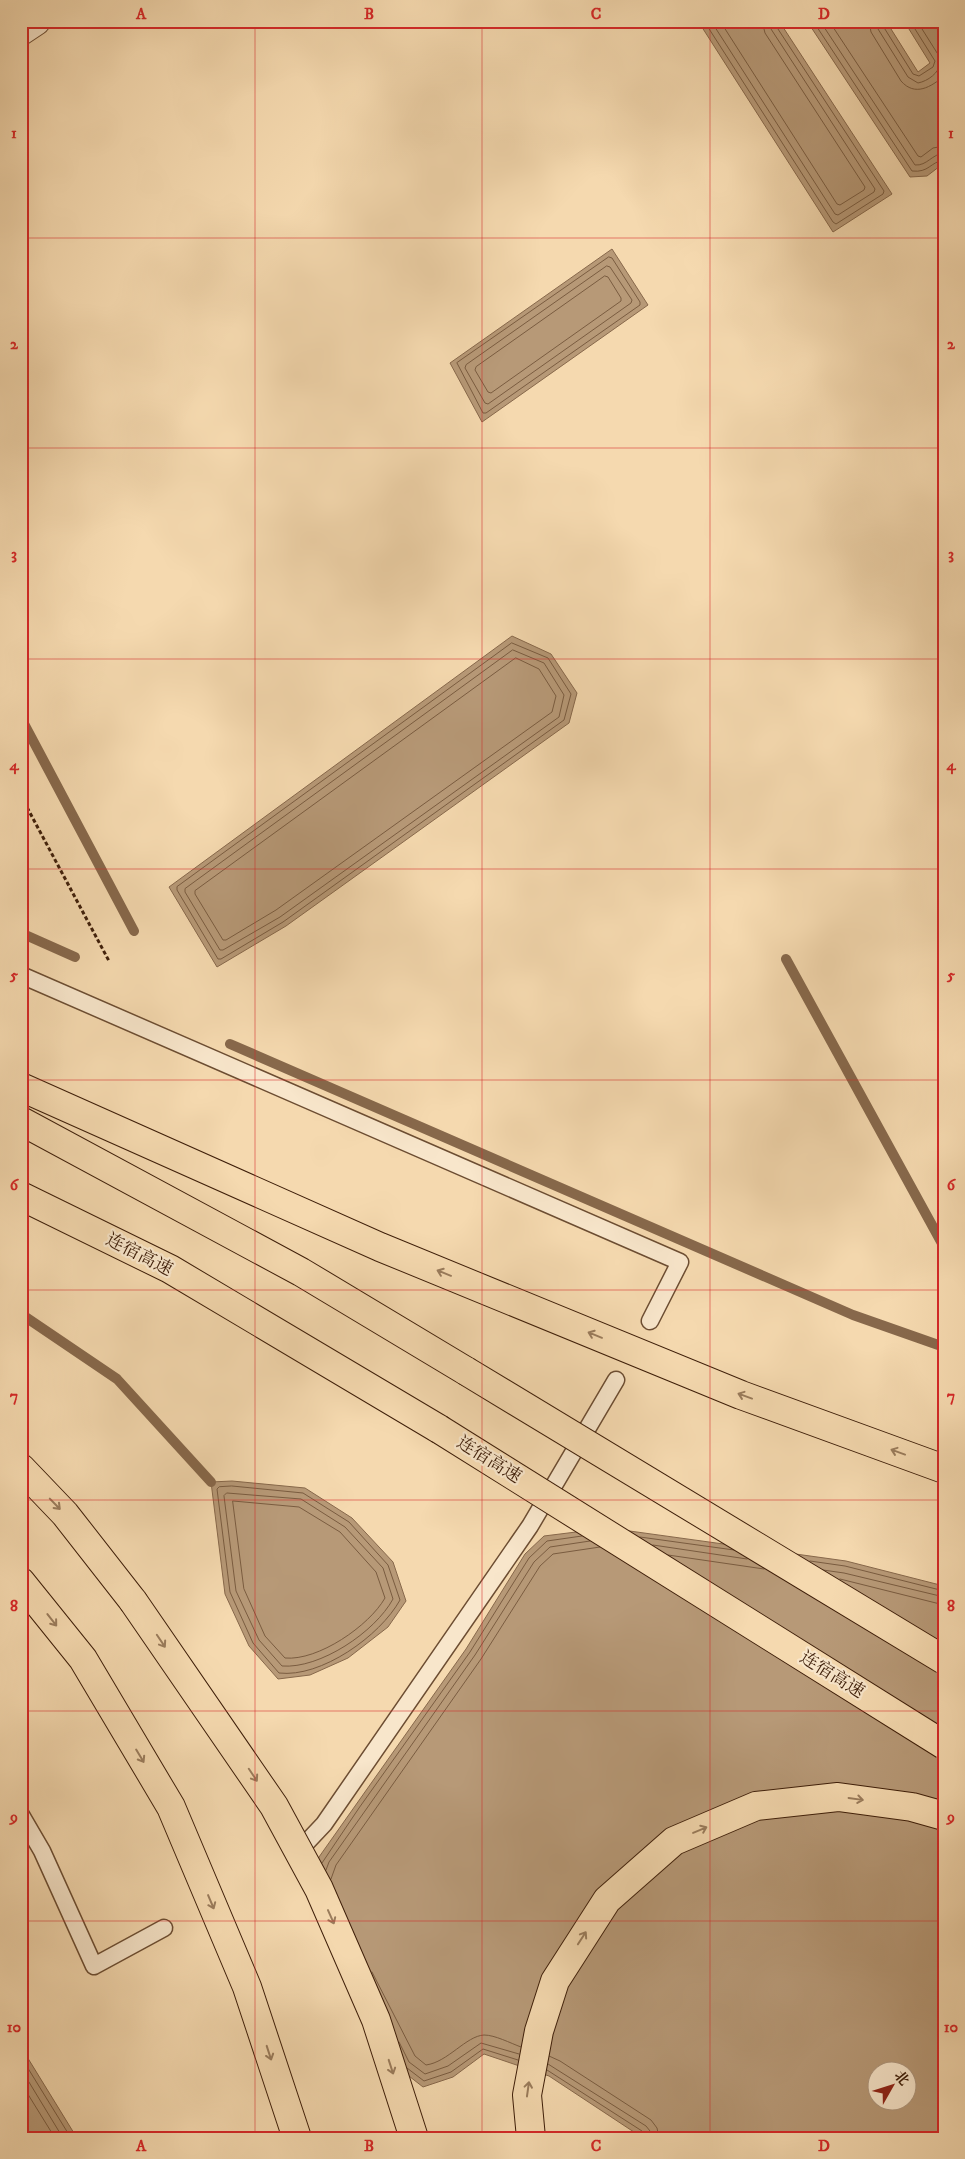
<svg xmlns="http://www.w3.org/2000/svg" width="965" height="2159" viewBox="0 0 965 2159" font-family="'IM FELL DW Pica','Noto Serif SC',serif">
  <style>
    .water { fill: #b79977; stroke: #87684b; fill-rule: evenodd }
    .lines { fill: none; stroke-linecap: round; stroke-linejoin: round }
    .shore { stroke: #7a5c40; stroke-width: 1 }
    .stream { stroke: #87684b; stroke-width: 10 }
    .service-casing { stroke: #6c4d32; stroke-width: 19 }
    .tertiary-casing { stroke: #6c4d32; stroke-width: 30 }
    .motorway-casing { stroke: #3e1e09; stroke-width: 30 }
    .path { stroke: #3e1e09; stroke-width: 3; stroke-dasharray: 4 2.5; stroke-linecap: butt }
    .service { stroke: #f8e6cb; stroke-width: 16 }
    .tertiary { stroke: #f8e6cb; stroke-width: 28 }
    .motorway { stroke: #f5d9af; stroke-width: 28 }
    .motorway-bridge-casing { stroke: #3e1e09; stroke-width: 30; stroke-linecap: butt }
    .motorway-bridge { stroke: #f5d9af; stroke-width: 28 }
    .oneway { stroke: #9a7c5c }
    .grid { fill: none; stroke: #d62828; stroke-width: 1; stroke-opacity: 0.55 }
    .labels { text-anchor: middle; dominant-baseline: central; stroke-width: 4.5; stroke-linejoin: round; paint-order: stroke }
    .street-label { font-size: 18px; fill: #3e1e09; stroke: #f8e6cb }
    .neatline { fill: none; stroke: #d62828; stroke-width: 2 }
    .grid-label { font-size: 16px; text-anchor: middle; font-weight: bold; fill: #d62828 }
  </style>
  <rect width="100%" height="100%" fill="#f5d9af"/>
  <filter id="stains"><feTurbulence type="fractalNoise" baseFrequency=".004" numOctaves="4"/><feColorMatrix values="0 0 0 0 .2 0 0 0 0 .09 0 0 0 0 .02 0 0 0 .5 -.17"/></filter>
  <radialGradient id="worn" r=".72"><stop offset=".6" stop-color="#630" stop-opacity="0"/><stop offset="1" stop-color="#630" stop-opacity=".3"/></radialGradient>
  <g class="water">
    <polygon points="698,21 779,21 892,194 833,232"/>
    <polygon points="807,21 886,21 918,72 930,63 904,21 944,21 944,163 927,176 910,177"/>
    <polygon points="612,249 648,305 482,422 450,363"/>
    <polygon points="512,636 551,654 577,693 569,723 286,926 217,967 169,887"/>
    <polygon points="232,1481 305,1488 352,1518 393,1562 406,1601 388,1627 348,1658 310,1675 278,1679 249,1646 225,1594 211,1482"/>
    <path d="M 608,1528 L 846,1561 L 944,1586 L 944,2138 L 643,2138 L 549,2076 L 484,2054 L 453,2077 L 423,2087 L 400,2069 L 310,1883 L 319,1857 L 466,1649 L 525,1554 L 544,1536 ZM 878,2072 L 908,2072 L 908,2102 L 878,2102 Z"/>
    <polygon points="21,2047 77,2138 21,2138"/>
  </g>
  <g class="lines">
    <g class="shore">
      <polyline points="704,21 833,222 836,224 883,194 884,191 776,26 775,21"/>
      <polyline points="711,21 835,214 838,215 874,192 875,189 771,29 769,21"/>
      <polyline points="720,21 837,204 840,205 864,190 865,187 765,33 762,21"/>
      <path d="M 813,21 L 912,171 C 929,173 930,162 944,160"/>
      <path d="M 820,21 L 915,165 C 927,166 932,154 944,153"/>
      <polyline points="829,21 918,156 921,157 933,148 944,146"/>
      <path d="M 869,21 L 871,32 L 901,81 C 915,97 931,87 944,76"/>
      <path d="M 876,21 L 878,29 L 908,77 L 918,83 C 928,81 939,73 941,62 L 939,56 L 917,21"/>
      <polyline points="882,21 883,26 913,74 919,76 933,67 935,61 910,21"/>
      <polygon points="609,257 612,258 640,302 640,305 486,413 483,413 457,363"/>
      <polygon points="607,266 610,267 632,300 631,303 488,404 485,403 465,368 466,365"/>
      <polygon points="605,276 608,277 621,298 621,301 491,393 488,392 475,370 476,367"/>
      <polygon points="512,643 548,658 571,694 564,720 283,922 221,959 218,959 177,890 177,887"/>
      <polygon points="513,650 544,663 564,695 559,717 280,917 223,950 220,950 185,892 185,889"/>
      <polygon points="516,658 539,669 556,696 552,712 276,910 226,940 223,940 195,894 195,891"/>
      <path d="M 232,1486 L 303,1493 L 349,1522 L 388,1565 L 400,1600 C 380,1636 321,1678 279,1673 L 253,1643 L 230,1592 L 217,1489 L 219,1487 Z"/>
      <path d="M 227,1493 L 301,1499 L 345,1527 L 383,1568 L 393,1599 C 375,1632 320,1669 282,1666 L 259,1640 L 236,1591 L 224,1496 Z"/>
      <path d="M 233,1501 L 299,1507 L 340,1532 L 376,1572 L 385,1598 C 369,1626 318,1661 285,1658 L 265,1636 L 244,1589 Z"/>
      <polyline points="640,1537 734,1550"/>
      <polyline points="653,1545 747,1559"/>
      <polyline points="668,1555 764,1569"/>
      <polyline points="810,1561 845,1566 944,1591"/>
      <polyline points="823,1570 844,1573 944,1597"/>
      <polyline points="840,1579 944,1605"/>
      <polyline points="322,1863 359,1808 470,1652 529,1558 547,1541 582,1536"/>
      <polyline points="326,1870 329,1862 475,1655 534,1562 550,1547 590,1541"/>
      <polyline points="331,1879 336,1865 481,1659 540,1566 553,1554 600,1547"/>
      <path d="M 372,1972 L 415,2056 L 426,2065 C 448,2062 466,2036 484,2035 C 495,2035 510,2043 521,2047"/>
      <polyline points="399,2042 409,2062 425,2074 448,2066 481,2043 519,2054"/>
      <polyline points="549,2056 560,2061 651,2120 657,2128 659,2138"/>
      <polyline points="21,2057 71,2138"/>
      <polyline points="548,2064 646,2126 650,2131 651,2138"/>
      <polyline points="407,2068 424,2081 451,2072 483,2049 518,2060"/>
      <polyline points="21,2069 63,2138"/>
      <polyline points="547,2070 642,2131 645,2138"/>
      <polyline points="21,2083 55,2138"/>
    </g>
    <g class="stream">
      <polyline points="21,718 134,931"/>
      <polyline points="21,933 75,957"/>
      <polyline points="786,959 944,1247"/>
      <polyline points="230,1044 853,1315 944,1347"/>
      <polyline points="21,1314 117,1379 211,1482"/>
    </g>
    <defs>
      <g id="service">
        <polyline points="21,975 680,1262 650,1321"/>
        <polyline points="21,1815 42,1851 94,1966 164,1928"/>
        <polyline points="307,1842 324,1824 530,1526 616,1380"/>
      </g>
      <polyline id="tertiary" points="21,31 36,21"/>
      <g id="motorway">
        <polyline points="21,1087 380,1247 741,1395 944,1469"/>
        <polyline points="21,1121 301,1272 466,1371"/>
        <polyline points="21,1196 170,1269 439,1429"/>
        <polyline points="21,1468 65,1514 133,1601"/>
        <polyline points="21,1582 83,1659 171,1807 247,1987 297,2138"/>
        <polyline points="531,2138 527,2095 539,2031 555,1981 607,1900 674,1841 756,1806 838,1797 912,1807 944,1816"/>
      </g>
    </defs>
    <use href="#service" class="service-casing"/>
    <use href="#tertiary" class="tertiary-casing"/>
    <use href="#motorway" class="motorway-casing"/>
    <polyline class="path" points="21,796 109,961"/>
    <use href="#service" class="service"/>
    <use href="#tertiary" class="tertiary"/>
    <use href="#motorway" class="motorway"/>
    <defs>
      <g id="motorway-bridge">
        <polyline points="466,1371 944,1660"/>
        <polyline points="439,1429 944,1745"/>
        <polyline points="133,1601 274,1806 319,1889 376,2020 414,2138"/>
      </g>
    </defs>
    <use href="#motorway-bridge" class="motorway-bridge-casing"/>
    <use href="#motorway-bridge" class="motorway-bridge"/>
  </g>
  <defs><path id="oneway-shaft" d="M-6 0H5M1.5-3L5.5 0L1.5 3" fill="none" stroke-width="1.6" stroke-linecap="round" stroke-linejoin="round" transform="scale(1.25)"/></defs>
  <g class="oneway">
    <use href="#oneway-shaft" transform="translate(444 1273) rotate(-158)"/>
    <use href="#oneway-shaft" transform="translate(595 1335) rotate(-158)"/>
    <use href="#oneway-shaft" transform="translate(745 1396) rotate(-160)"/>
    <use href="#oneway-shaft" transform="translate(898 1452) rotate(-160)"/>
    <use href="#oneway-shaft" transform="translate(55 1504) rotate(46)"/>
    <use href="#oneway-shaft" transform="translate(52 1620) rotate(52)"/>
    <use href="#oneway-shaft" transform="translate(161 1641) rotate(56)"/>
    <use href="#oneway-shaft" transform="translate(140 1756) rotate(59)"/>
    <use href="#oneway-shaft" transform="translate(253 1775) rotate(56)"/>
    <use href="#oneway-shaft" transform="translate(856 1799) rotate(8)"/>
    <use href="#oneway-shaft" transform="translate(700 1830) rotate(-23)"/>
    <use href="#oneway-shaft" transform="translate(211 1902) rotate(67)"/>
    <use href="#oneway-shaft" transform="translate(331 1917) rotate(66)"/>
    <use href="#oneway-shaft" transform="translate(582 1938) rotate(-57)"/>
    <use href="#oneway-shaft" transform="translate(269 2053) rotate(72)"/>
    <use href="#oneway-shaft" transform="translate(391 2067) rotate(72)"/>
    <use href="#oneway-shaft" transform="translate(528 2089) rotate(-82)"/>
  </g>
  <path class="grid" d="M 255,21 L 255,2138M 482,21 L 482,2138M 710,21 L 710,2138M 21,238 L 944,238M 21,448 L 944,448M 21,659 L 944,659M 21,869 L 944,869M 21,1080 L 944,1080M 21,1290 L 944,1290M 21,1500 L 944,1500M 21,1711 L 944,1711M 21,1921 L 944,1921"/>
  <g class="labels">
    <g class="street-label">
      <text transform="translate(139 1255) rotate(27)">连宿高速</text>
      <text transform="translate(489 1460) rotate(32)">连宿高速</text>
      <text transform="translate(832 1675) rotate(32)">连宿高速</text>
    </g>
  </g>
  <rect width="965" height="2159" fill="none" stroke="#f5d9af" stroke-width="55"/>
  <g transform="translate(892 2086) rotate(51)"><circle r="24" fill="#f8e6cb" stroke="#ae967d"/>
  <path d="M0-4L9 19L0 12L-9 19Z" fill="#8f2418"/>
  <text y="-8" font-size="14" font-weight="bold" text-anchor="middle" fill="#3e1e09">北</text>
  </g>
  <rect x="28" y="28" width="910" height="2104" class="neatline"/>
  <g class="grid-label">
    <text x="141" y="19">A</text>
    <text x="369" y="19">B</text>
    <text x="596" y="19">C</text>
    <text x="824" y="19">D</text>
    <text x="14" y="138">1</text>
    <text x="951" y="138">1</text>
    <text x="14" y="349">2</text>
    <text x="951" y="349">2</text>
    <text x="14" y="559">3</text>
    <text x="951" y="559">3</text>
    <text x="14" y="770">4</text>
    <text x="951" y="770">4</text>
    <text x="14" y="980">5</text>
    <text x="951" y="980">5</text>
    <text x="14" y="1190">6</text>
    <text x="951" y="1190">6</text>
    <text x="14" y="1401">7</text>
    <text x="951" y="1401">7</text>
    <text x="14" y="1611">8</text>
    <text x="951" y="1611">8</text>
    <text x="14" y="1822">9</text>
    <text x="951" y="1822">9</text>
    <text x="14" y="2032">10</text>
    <text x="951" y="2032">10</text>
    <text x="141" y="2151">A</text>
    <text x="369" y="2151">B</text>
    <text x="596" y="2151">C</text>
    <text x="824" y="2151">D</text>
  </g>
  <rect width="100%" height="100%" filter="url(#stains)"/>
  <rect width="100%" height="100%" fill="url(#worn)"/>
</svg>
